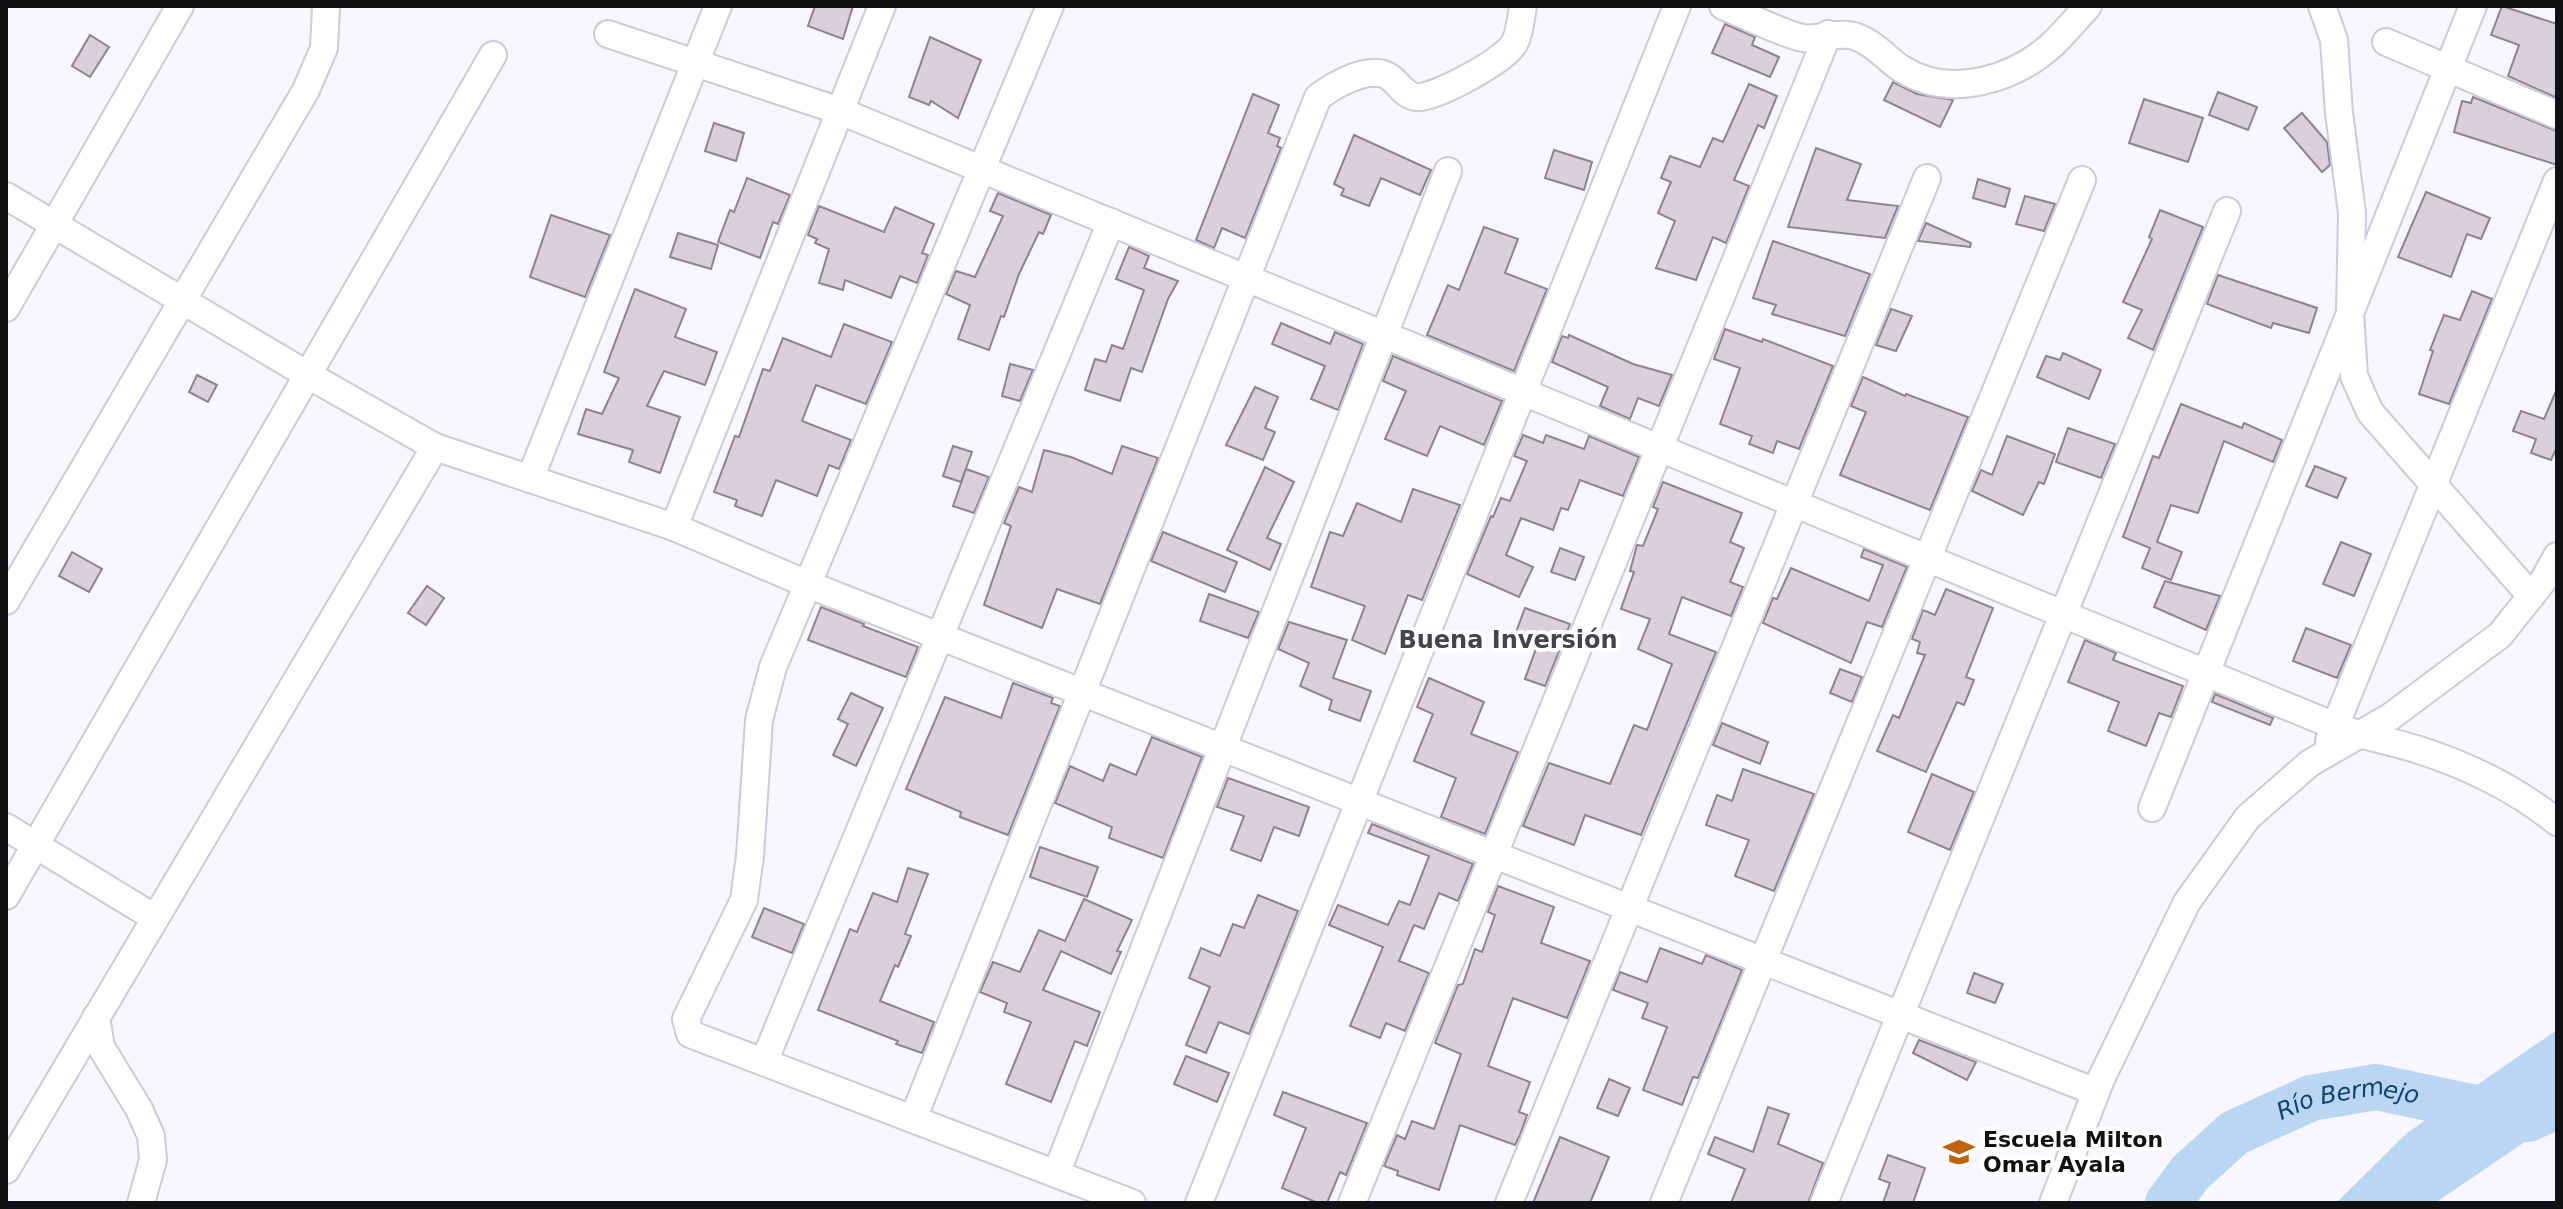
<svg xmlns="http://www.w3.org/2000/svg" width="2563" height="1209" viewBox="0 0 2563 1209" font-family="'DejaVu Sans',sans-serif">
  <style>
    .water { fill: #bad6f2 }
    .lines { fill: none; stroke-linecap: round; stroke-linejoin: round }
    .river { stroke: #bad6f2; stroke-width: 46 }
    .building { fill: #d8d1da; stroke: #8b858d; stroke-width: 2 }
    .minor-casing { stroke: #cdcbd6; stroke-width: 30 }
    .minor { stroke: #fff; stroke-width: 26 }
    .labels { text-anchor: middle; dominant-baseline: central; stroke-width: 8; stroke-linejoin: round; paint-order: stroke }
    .poi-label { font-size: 22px; font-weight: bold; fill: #111114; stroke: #fff; text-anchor: start }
    .neighbourhood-label { font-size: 24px; font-weight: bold; fill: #45434b; stroke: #fff }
    .water-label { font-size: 24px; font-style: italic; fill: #0c446f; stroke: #fff }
  </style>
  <rect width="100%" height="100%" fill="#f8f6ff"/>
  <polygon class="water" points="2557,1030 2557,1120 2435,1203 2336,1203 2407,1133"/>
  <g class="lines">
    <path class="river" id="s1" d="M 2168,1203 L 2190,1173 L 2234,1133 L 2311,1098 L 2376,1087 L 2528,1119 L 2557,1106"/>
  </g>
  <g class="building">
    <polygon points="815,6 853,6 843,39 808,26"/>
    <polygon points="2502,6 2557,24 2557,98 2508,76 2519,45 2491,35"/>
    <polygon points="1725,24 1755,37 1752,45 1779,57 1770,77 1712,53"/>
    <polygon points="90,35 109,47 90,77 72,66"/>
    <polygon points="930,37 981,60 958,118 931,101 929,105 909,97"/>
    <polygon points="1893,82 1917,94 1953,100 1940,127 1884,100"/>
    <polygon points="1749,84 1777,96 1764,128 1758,125 1734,180 1749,186 1726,243 1713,237 1696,280 1656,268 1675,221 1658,213 1671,182 1661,178 1670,156 1700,167 1713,138 1723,142"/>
    <polygon points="2218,92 2257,107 2248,130 2209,115"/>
    <polygon points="1253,94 1279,105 1268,133 1280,138 1277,146 1281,148 1245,238 1222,228 1214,248 1196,240"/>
    <polygon points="2473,97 2557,131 2557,165 2454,132 2462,101 2471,103"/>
    <polygon points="2144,99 2203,118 2188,162 2129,143"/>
    <polygon points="2302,113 2327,142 2330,165 2322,172 2284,128"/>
    <polygon points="714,123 744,133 736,161 705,151"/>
    <polygon points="1354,135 1431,170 1420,195 1381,178 1369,206 1341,195 1344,189 1334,184"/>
    <polygon points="1816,148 1861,164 1847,200 1898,206 1885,238 1788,227"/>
    <polygon points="1554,150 1592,162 1584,190 1545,178"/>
    <polygon points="747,178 790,195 778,224 773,222 760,258 718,242 730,210 734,212"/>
    <polygon points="1978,179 2010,189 2005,207 1973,198"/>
    <polygon points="2426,192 2490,218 2481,239 2467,234 2451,277 2398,257"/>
    <polygon points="998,193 1051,215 1043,234 1039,232 1019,274 1004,317 1001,316 989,350 958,339 970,305 946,294 956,271 975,277 1003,216 990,211"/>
    <polygon points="2025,196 2055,204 2044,231 2016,224"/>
    <polygon points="819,206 884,232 895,207 934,224 922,253 928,255 917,283 900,276 891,298 845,280 843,290 819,283 829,249 815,243 817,239 808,235"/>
    <polygon points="2160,210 2203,227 2153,350 2128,338 2142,310 2123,302 2152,239 2149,237"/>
    <polygon points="551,215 610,235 585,297 530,277"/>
    <polygon points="1926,223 1971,243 1970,247 1918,241"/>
    <polygon points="1484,227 1518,239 1505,273 1547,289 1514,371 1427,335 1448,285 1459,290"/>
    <polygon points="678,233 718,245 711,269 670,257"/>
    <polygon points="1773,241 1870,274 1845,336 1772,314 1776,305 1753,298"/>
    <polygon points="1129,247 1149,256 1144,268 1178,281 1168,299 1142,372 1131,368 1120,401 1085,390 1095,359 1106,362 1112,345 1123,349 1144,290 1116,279"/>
    <polygon points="2218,275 2317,308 2309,333 2273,323 2271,328 2207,304"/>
    <polygon points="635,289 686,309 675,337 717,352 705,385 664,371 647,406 680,417 660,473 629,462 633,450 578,434 586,409 602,414 619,378 604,372"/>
    <polygon points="2472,291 2492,299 2449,404 2419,394 2433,351 2430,350 2444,315 2460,320"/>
    <polygon points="1891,309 1912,316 1896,351 1876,345"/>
    <polygon points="1281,323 1330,344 1335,332 1363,344 1338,410 1311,399 1325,366 1272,344"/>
    <polygon points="844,324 892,342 866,404 816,385 802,421 851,440 839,469 829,465 817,496 776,480 762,516 735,506 737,500 714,492 735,436 739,437 763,369 770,371 783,338 831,357"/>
    <polygon points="1725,329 1762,342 1763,339 1833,366 1799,449 1777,441 1773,453 1749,444 1752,436 1720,424 1740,368 1714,359"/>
    <polygon points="1569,335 1633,364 1672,375 1659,406 1638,398 1630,419 1600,406 1608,387 1552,362 1562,336 1568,338"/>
    <polygon points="2063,353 2101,370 2089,399 2037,377 2046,356 2060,360"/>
    <polygon points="1393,356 1502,401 1484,445 1440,426 1427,456 1385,439 1406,391 1383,381"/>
    <polygon points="1010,364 1033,370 1020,401 1002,396"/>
    <polygon points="197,375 217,385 208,402 189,392"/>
    <polygon points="1863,377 1905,396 1906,394 1968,417 1930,510 1840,475 1866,412 1851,406"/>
    <polygon points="1255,387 1278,397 1265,428 1275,432 1263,460 1226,445"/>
    <polygon points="2556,391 2557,447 2551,460 2531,453 2536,439 2513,431 2521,411 2544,419"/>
    <polygon points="2181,404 2242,428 2244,423 2282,440 2273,462 2224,441 2198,513 2171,505 2157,542 2182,552 2171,580 2142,568 2150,548 2123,537 2153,456 2159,458"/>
    <polygon points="2068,428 2115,444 2101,478 2056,462"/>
    <polygon points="1523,435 1543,443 1546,435 1584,449 1589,436 1639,457 1623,496 1580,480 1568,510 1561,508 1553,530 1521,518 1506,555 1533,567 1519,597 1467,574 1491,516 1493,517 1501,498 1510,501 1527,461 1514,456"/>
    <polygon points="2007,436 2055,454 2044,484 2039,482 2023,515 1972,491 1981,470 1992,475"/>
    <polygon points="953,446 972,452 961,482 943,476"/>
    <polygon points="1122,446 1158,458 1100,604 1057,589 1042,628 984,605 1011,526 1004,523 1019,487 1032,492 1044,450 1071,457 1112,474"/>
    <polygon points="2315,466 2346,478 2337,498 2306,486"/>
    <polygon points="1265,467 1294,482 1267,538 1281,544 1270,570 1227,550"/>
    <polygon points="966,469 989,477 974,513 953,506"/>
    <polygon points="1663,482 1742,513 1730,542 1744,548 1730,582 1743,587 1731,616 1682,597 1669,634 1716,652 1641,835 1585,815 1574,845 1523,826 1549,763 1610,784 1634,725 1647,730 1672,664 1638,649 1650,619 1621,609 1634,572 1630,571 1637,545 1643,546 1658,509 1653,507"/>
    <polygon points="1413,489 1460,505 1422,600 1408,595 1385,654 1352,640 1365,606 1311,587 1330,532 1343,536 1357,503 1401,522"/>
    <polygon points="1163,532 1237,562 1225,592 1151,561"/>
    <polygon points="2341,542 2371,554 2354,596 2323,584"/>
    <polygon points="1560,548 1584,557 1575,580 1551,572"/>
    <polygon points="1864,549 1907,567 1882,627 1867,622 1851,663 1763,623 1773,598 1777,599 1791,568 1869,601 1883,565 1861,557"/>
    <polygon points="72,552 102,569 89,592 59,576"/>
    <polygon points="2165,581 2220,596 2206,630 2154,607"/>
    <polygon points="427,586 444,598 426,625 408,613"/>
    <polygon points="1946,589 1993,608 1966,677 1974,680 1964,705 1957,702 1926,772 1877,751 1893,715 1899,718 1925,655 1917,653 1920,642 1912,639 1923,610 1935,615"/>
    <polygon points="1209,594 1259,612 1248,638 1200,621"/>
    <polygon points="821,607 864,624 863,626 918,647 906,677 808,640"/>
    <polygon points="1525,608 1570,624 1545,686 1525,679 1538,643 1515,635"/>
    <polygon points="1289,622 1347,640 1333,678 1371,691 1360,721 1329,710 1332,700 1300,686 1309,663 1278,649"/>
    <polygon points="2306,628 2351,645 2337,678 2293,661"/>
    <polygon points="2085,640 2116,653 2113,660 2183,686 2171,717 2159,713 2146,746 2108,731 2119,702 2068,682"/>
    <polygon points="1840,669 1862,677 1852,702 1830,693"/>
    <polygon points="1429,678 1484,702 1471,734 1518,752 1485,834 1441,817 1456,778 1414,761 1433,714 1417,707"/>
    <polygon points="1013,683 1053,698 1051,703 1060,706 1008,835 960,817 961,812 906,789 945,697 1001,718"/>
    <polygon points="851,693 883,708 856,766 833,755 848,724 838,719"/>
    <polygon points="2215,694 2273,718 2270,725 2212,702"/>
    <polygon points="1722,723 1768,742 1760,764 1713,745"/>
    <polygon points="1152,737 1202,757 1163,858 1109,838 1112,827 1055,803 1070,766 1103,781 1110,764 1136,775"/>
    <polygon points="1743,769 1814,794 1774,891 1735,876 1749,840 1706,825 1717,795 1732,801"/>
    <polygon points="1932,774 1974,792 1950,850 1908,832"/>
    <polygon points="1228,778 1309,807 1299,836 1274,827 1261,861 1231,850 1244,816 1217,807"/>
    <polygon points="1372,824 1473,864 1458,901 1439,893 1424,929 1414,925 1399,961 1429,973 1405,1031 1386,1023 1380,1038 1350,1026 1383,947 1329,925 1338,905 1388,925 1399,901 1410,905 1429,856 1368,833"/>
    <polygon points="1040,847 1098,867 1087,897 1030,877"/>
    <polygon points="908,868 928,874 905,934 911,936 898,967 895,965 880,1001 934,1022 922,1053 896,1044 898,1041 818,1010 850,929 857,932 873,893 897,902"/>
    <polygon points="1498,886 1554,907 1541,943 1590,961 1567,1018 1513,998 1488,1066 1530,1082 1519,1112 1527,1115 1520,1135 1515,1145 1460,1125 1439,1190 1397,1175 1398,1171 1384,1166 1397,1135 1405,1139 1412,1121 1434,1129 1461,1054 1435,1043 1458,985 1463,984 1475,949 1482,952 1495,915 1488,912"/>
    <polygon points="1258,895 1298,911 1249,1034 1219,1022 1206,1053 1186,1045 1210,987 1189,978 1201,948 1220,956 1233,924 1244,928"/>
    <polygon points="1084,899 1132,920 1117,951 1121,952 1111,974 1061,951 1043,990 1100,1012 1087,1046 1075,1041 1051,1102 1006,1084 1031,1022 1004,1012 1007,1003 980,992 993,962 1020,972 1039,930 1065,941"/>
    <polygon points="764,908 804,924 792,953 752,937"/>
    <polygon points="1660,948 1702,964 1706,955 1742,970 1698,1078 1693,1077 1682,1105 1643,1090 1667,1027 1642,1018 1648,1003 1613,990 1620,972 1647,982"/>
    <polygon points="1974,973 2003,984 1995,1003 1967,993"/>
    <polygon points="1919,1040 1976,1062 1967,1080 1913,1053"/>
    <polygon points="1186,1056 1229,1073 1217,1102 1174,1084"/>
    <polygon points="1609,1079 1630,1088 1618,1116 1597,1108"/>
    <polygon points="1283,1092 1367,1123 1346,1175 1340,1172 1327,1203 1318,1203 1282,1188 1306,1128 1274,1115"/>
    <polygon points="1768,1107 1789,1114 1778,1144 1823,1163 1808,1203 1731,1203 1745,1169 1708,1154 1715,1137 1753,1152"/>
    <polygon points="1560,1137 1609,1157 1590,1203 1533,1203"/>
    <polygon points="1888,1155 1925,1168 1913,1203 1883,1203 1890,1183 1879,1179"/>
  </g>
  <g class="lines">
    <defs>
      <g id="minor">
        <polyline points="1050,6 773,667 759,720 750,856 744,900 686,1019 690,1034 1132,1203"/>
        <path d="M 1723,6 C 1744,14 1782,34 1803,38 C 1820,41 1839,30 1857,37 C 1876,44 1886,59 1902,69 C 1951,100 2016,79 2055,42 C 2066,31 2077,18 2088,6"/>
        <polyline points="2322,6 2334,40 2339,113 2352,213 2350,313 2354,376 2370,412 2531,596"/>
        <path d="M 608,34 L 840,111 L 2335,726 C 2363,737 2391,741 2419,750 C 2469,766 2516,789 2557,822"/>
        <polyline points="2386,42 2557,115"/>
        <polyline points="6,196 308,375 435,447 674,527 807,584 2096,1092"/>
        <polyline points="6,308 180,6"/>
        <polyline points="530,479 718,6"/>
        <polyline points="674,527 882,6"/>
        <polyline points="6,601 306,90 324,48 326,6"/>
        <polyline points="2329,741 2557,181"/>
        <polyline points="2152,808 2473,6"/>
        <polyline points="6,827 155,918"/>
        <polyline points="6,896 493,55"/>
        <polyline points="96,1017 101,1047 139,1109 151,1136 153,1160 141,1203"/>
        <polyline points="764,1062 1111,222"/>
        <path d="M 913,1119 L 1318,97 C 1333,86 1366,66 1386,75 C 1397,80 1402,94 1415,97 C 1433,100 1508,59 1515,42 C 1520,32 1521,17 1523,6"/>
        <polyline points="6,1170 435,447"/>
        <polyline points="1056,1174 1448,171"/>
        <polyline points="1199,1203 1677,6"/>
        <polyline points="1352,1203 1828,34"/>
        <polyline points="1509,1203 1927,178"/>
        <polyline points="1664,1203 2082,180"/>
        <polyline points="1824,1203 2227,211"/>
        <polyline points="2053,1203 2101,1079 2187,902 2248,817 2310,763 2390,717 2500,635 2543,581 2557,556"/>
      </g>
    </defs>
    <use href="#minor" class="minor-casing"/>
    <use href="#minor" class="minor"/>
  </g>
  <defs>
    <symbol id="school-bare" viewBox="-9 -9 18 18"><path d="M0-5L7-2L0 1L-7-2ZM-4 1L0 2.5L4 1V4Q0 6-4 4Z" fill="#be630e" stroke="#fff" stroke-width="2.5" paint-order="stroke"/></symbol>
  </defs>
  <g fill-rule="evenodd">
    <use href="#school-bare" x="1937" y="1130" width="44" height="44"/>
  </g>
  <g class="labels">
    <g class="poi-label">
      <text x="1983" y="1139">Escuela Milton<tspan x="1983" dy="25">Omar Ayala</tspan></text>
    </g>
    <g class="neighbourhood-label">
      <text x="1508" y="640">Buena Inversión</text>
    </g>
    <g class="water-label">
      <text stroke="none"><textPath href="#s1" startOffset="218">Río Bermejo</textPath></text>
    </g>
  </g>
  <rect width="2563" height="1209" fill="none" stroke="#111114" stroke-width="16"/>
</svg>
